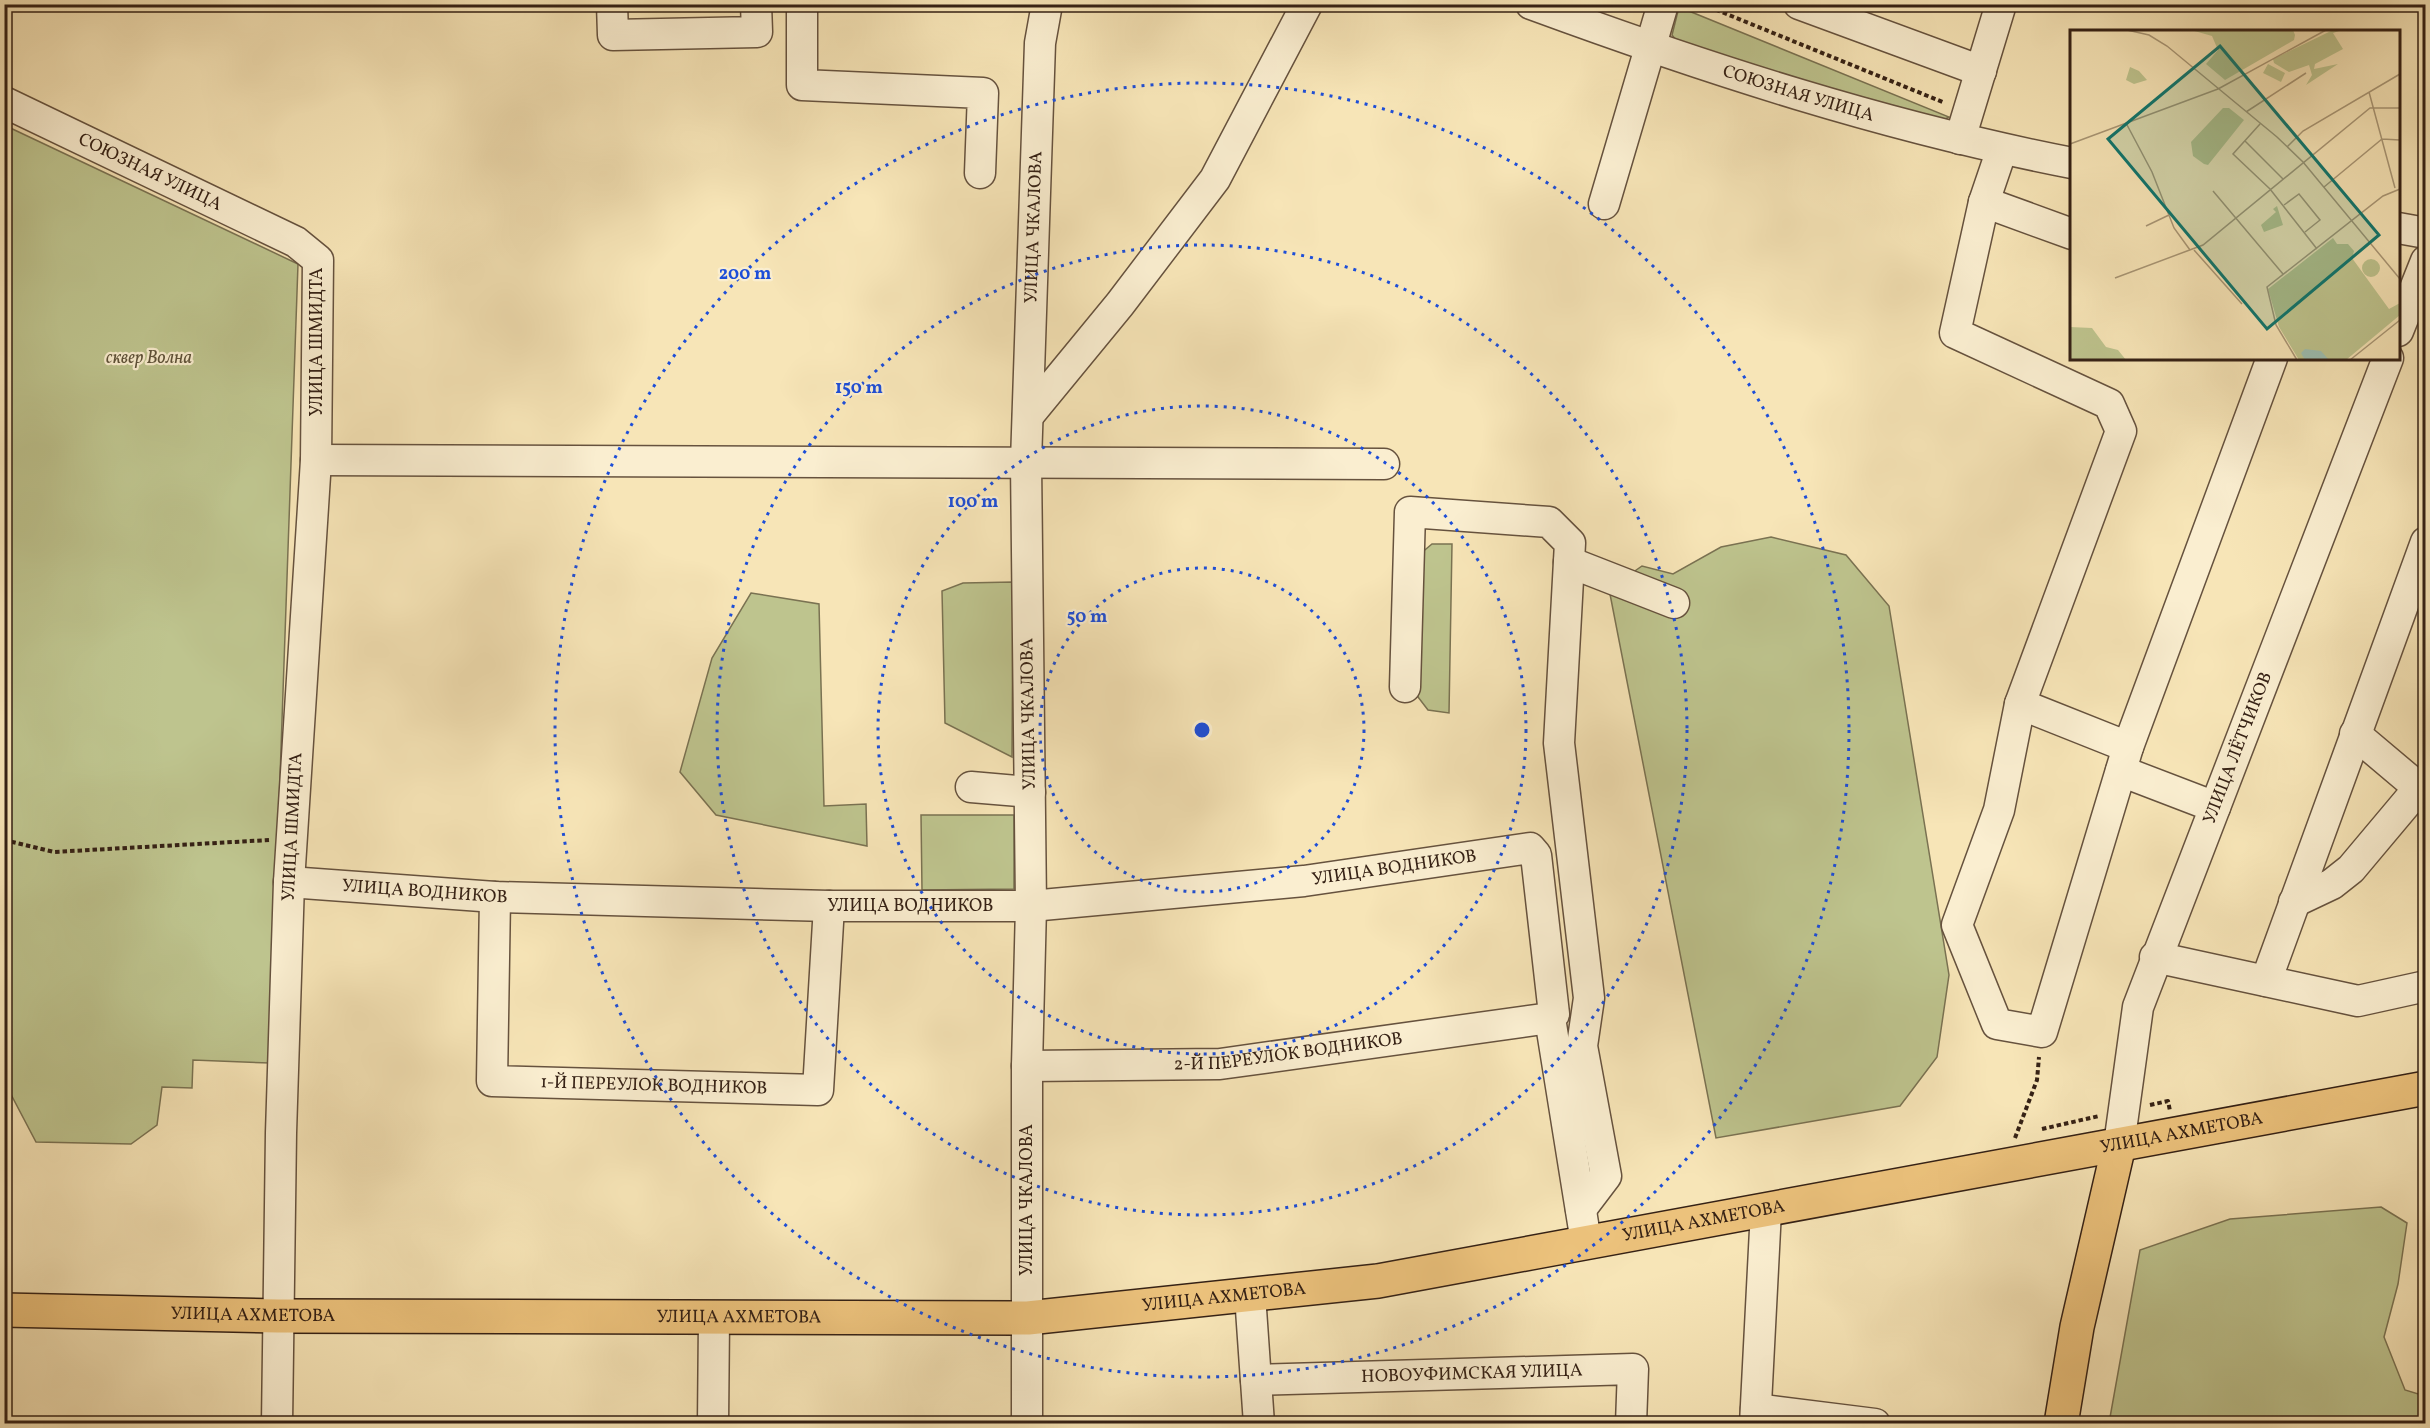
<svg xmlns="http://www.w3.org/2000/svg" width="2430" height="1428" viewBox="0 0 2430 1428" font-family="Vollkorn,serif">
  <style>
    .green { fill: #bec48e; stroke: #7a7252; stroke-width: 1.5 }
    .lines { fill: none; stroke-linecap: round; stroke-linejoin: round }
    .minor-casing { stroke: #66523e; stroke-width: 33 }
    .major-casing { stroke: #352115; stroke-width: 36 }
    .path { stroke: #352115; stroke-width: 4; stroke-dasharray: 4.5 3; stroke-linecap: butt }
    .minor { stroke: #faeed0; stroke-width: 30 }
    .major { stroke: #ecc27c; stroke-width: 33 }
    .ring { fill: none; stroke: #1d4ed8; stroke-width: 3; stroke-dasharray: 3 6 }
    .labels { text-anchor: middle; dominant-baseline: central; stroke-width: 4.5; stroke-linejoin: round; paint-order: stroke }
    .street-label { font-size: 18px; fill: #352115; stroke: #faeed0 }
    .park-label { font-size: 18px; font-style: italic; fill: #5e5239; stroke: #faeed0 }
    .inset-road { fill: none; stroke: #a99776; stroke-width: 1.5 }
    .view { fill: #0f766e; fill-opacity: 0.15; stroke: #0f766e; stroke-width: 3 }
    .inset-edge { fill: none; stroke: #352115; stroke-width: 3 }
    .centre { fill: #1d4ed8; stroke: #faeed0; stroke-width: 3 }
    .ring-label { font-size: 18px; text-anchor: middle; font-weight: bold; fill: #1d4ed8; stroke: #faeed0; stroke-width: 4.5; stroke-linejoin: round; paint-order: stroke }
  </style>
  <rect width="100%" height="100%" fill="#f7e5b7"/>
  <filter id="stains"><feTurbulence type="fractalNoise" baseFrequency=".00333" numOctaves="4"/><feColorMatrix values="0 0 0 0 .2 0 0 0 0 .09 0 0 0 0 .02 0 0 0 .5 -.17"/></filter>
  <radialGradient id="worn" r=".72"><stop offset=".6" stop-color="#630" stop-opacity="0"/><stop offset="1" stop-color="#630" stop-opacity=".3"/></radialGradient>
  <g class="green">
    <polygon points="1679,7 1949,117 1938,123 1679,44 1672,35"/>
    <polygon points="4,125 298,264 270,1063 193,1060 192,1088 162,1087 157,1125 131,1144 36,1142 5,1083"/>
    <polygon points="1771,537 1846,555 1889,606 1949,975 1937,1057 1900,1106 1716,1138 1609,589 1642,566 1673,574 1721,547"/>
    <polygon points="1432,544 1452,544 1449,713 1428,710 1418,697 1420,554"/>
    <polygon points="1013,582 1012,757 945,723 942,591 963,583"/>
    <polygon points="751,593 819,604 824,806 866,804 867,846 716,815 680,772 712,658"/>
    <polygon points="921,815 1014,815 1014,889 922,890"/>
    <polygon points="2381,1207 2407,1223 2398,1284 2384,1337 2405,1390 2425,1396 2425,1423 2109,1423 2140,1250 2230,1219"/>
  </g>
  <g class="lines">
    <defs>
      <g id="minor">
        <polyline points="612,4 613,35 757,32 756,4"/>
        <polyline points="802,4 802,85 983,93 980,173"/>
        <path id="s1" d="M 1531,4 C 1708,69 1887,127 2072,163"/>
        <polyline points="1799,4 1981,71"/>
        <path id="s2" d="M 4,102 L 296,242 L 318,260 L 316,460 L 289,882 L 281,1133 L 277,1424"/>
        <polyline points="1960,139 2001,4"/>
        <polyline points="2002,149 1984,202 1955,333 2109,404 2121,431 2020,704 1999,810 1957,925 1997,1024 2042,1032 2128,747 2272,358"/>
        <polyline points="1984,202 2072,234"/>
        <polyline points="1604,204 1663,4"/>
        <polyline points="2398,228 2426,233"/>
        <polyline points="2398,331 2426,261"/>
        <polyline points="1028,416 1120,304 1215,179 1307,4"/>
        <polyline points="316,460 1384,464"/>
        <polyline points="1569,562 1674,603"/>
        <polyline points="1405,687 1410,512 1549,522 1570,543 1559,743 1589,998 1582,1046 1606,1176 1581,1209"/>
        <polyline points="2020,704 2128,747"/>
        <polyline points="2355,734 2419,788"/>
        <polyline points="2121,771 2215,807"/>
        <polyline points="971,787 1030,792"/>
        <path id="s3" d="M 289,882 L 495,897 L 829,906 L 1031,906 L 1304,881 L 1530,848 L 1536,855 L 1554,1014 L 1550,1018 L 1586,1242"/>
        <path id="s4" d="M 495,897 L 492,1081 L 818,1090 L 829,906"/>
        <polyline points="2294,902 2332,884 2351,869 2419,788 2426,786"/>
        <polyline points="2155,957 2358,1001 2426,986"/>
        <polyline points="2266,981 2426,542"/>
        <path id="s5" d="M 1027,1066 L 1220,1064 L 1550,1018"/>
        <path id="s6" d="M 2119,1145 L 2138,1007 L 2388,358"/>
        <polyline points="1250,1295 1259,1424"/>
        <path id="s7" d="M 1256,1380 L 1633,1369 L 1631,1424"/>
        <polyline points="1756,1409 1875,1424"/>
        <polyline points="713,1424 714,1319"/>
        <path id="s8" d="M 1027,1424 L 1027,1066 L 1031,906 L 1026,462 L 1040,43 L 1047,4"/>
        <polyline points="1755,1424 1766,1210"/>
      </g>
      <g id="major">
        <path id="s9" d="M 4,1310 L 278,1316 L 1028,1318 L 1378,1281 L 2426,1088"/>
        <polyline points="2061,1424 2077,1327 2119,1145"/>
      </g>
    </defs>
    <use href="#minor" class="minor-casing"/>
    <use href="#major" class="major-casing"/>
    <g class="path">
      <polyline points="1702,4 1945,103"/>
      <polyline points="4,840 54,852 269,840"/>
      <polyline points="2150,1105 2168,1101 2170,1111"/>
      <polyline points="2042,1129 2099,1116"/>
      <polyline points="2015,1138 2037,1080 2039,1057"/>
    </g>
    <use href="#minor" class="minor"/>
    <use href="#major" class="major"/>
  </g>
  <g class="ring">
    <circle cx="1202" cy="730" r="162"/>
    <circle cx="1202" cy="730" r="324"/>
    <circle cx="1202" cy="730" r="485"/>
    <circle cx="1202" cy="730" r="647"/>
  </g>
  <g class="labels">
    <g class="street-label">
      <text stroke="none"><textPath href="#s1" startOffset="282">СОЮЗНАЯ УЛИЦА</textPath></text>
      <text stroke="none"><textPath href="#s2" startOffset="162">СОЮЗНАЯ УЛИЦА</textPath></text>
      <text stroke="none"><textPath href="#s8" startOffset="1197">УЛИЦА ЧКАЛОВА</textPath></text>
      <text transform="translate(317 342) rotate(-90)">УЛИЦА ШМИДТА</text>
      <text transform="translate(1029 714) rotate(-91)">УЛИЦА ЧКАЛОВА</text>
      <text stroke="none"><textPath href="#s6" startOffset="417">УЛИЦА ЛЁТЧИКОВ</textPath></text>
      <text transform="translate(293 827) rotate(-87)">УЛИЦА ШМИДТА</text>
      <text stroke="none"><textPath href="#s3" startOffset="1108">УЛИЦА ВОДНИКОВ</textPath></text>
      <text stroke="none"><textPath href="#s3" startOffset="136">УЛИЦА ВОДНИКОВ</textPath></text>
      <text stroke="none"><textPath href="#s3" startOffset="622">УЛИЦА ВОДНИКОВ</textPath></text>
      <text stroke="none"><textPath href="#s5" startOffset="262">2-Й ПЕРЕУЛОК ВОДНИКОВ</textPath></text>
      <text stroke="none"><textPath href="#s4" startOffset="346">1-Й ПЕРЕУЛОК ВОДНИКОВ</textPath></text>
      <text stroke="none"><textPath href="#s9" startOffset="2193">УЛИЦА АХМЕТОВА</textPath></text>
      <text transform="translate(1027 1200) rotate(-90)">УЛИЦА ЧКАЛОВА</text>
      <text stroke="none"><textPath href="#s9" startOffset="1707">УЛИЦА АХМЕТОВА</textPath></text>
      <text stroke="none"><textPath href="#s9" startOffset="1221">УЛИЦА АХМЕТОВА</textPath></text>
      <text stroke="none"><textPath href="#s9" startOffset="249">УЛИЦА АХМЕТОВА</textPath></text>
      <text stroke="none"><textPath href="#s9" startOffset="735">УЛИЦА АХМЕТОВА</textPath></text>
      <text stroke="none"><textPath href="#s7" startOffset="216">НОВОУФИМСКАЯ УЛИЦА</textPath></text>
    </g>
    <g class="park-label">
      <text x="149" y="358">сквер Волна</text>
    </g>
  </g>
  <g transform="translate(2070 30)">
    <rect width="330" height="330" fill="#f7e5b7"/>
    <path d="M 121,0 L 223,0 L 225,5 L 224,10 L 155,50 L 136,34 L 148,20 L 142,6 ZM 263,0 L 272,0 L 263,3 L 273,19 L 245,34 L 244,39 L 268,34 L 236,55 L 242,45 L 239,35 L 219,42 L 204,33 L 203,29 ZM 198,34 L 215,43 L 211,52 L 193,43 ZM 60,37 L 69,41 L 77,50 L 64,54 L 56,50 ZM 153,78 L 159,78 L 174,90 L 138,135 L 134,134 L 123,126 L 121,112 ZM 207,176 L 213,195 L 194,202 L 191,195 L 206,182 L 203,179 ZM 263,208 L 267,214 L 278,214 L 284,221 L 282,228 L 319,279 L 330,273 L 330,285 L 276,330 L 229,330 L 209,297 L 198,259 ZM292 238a9 9 0 1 1 18 0a9 9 0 1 1-18 0ZM 0,297 L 22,298 L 36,317 L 48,320 L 56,330 L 0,330 Z" fill="#bec48e"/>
    <path d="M 235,319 L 251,321 L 259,330 L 235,330 L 231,323 Z" fill="#9dbfb2"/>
    <path class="inset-road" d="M 57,0 L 79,5 L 97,16 L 207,107 L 233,132 L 330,249M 148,59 L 256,0M 299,62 L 325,158M 176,82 L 236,43M 56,93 L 82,142 L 104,198 L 120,220M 190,94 L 163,124 L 200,159 L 247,219M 175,111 L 213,149M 0,114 L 148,59M 217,117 L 233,101 L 330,44M 254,157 L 312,109 L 330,110M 143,161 L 213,244M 214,175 L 229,164 L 250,190 L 235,202M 76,196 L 99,185M 124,220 L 172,274M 45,248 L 133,215 L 300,78 L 330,78M 227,330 L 206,295 L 197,257 L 313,166 L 330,159M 280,330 L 330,290"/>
    <path class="view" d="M 150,16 L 309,205 L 197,299 L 38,109 Z"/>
    <rect width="330" height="330" class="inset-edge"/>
  </g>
  <circle cx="1202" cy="730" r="9" class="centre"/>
  <g class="ring-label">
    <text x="745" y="279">200 m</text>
    <text x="859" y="393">150 m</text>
    <text x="973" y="507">100 m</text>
    <text x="1087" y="622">50 m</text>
  </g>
  <rect width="2430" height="1428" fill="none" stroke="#f7e5b7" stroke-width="24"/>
  <rect x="6" y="6" width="2418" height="1416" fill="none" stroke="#352115" stroke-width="3"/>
  <rect x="12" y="12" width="2406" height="1404" fill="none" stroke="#352115" stroke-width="1.5"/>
  <rect width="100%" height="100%" filter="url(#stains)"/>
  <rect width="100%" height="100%" fill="url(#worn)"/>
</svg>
